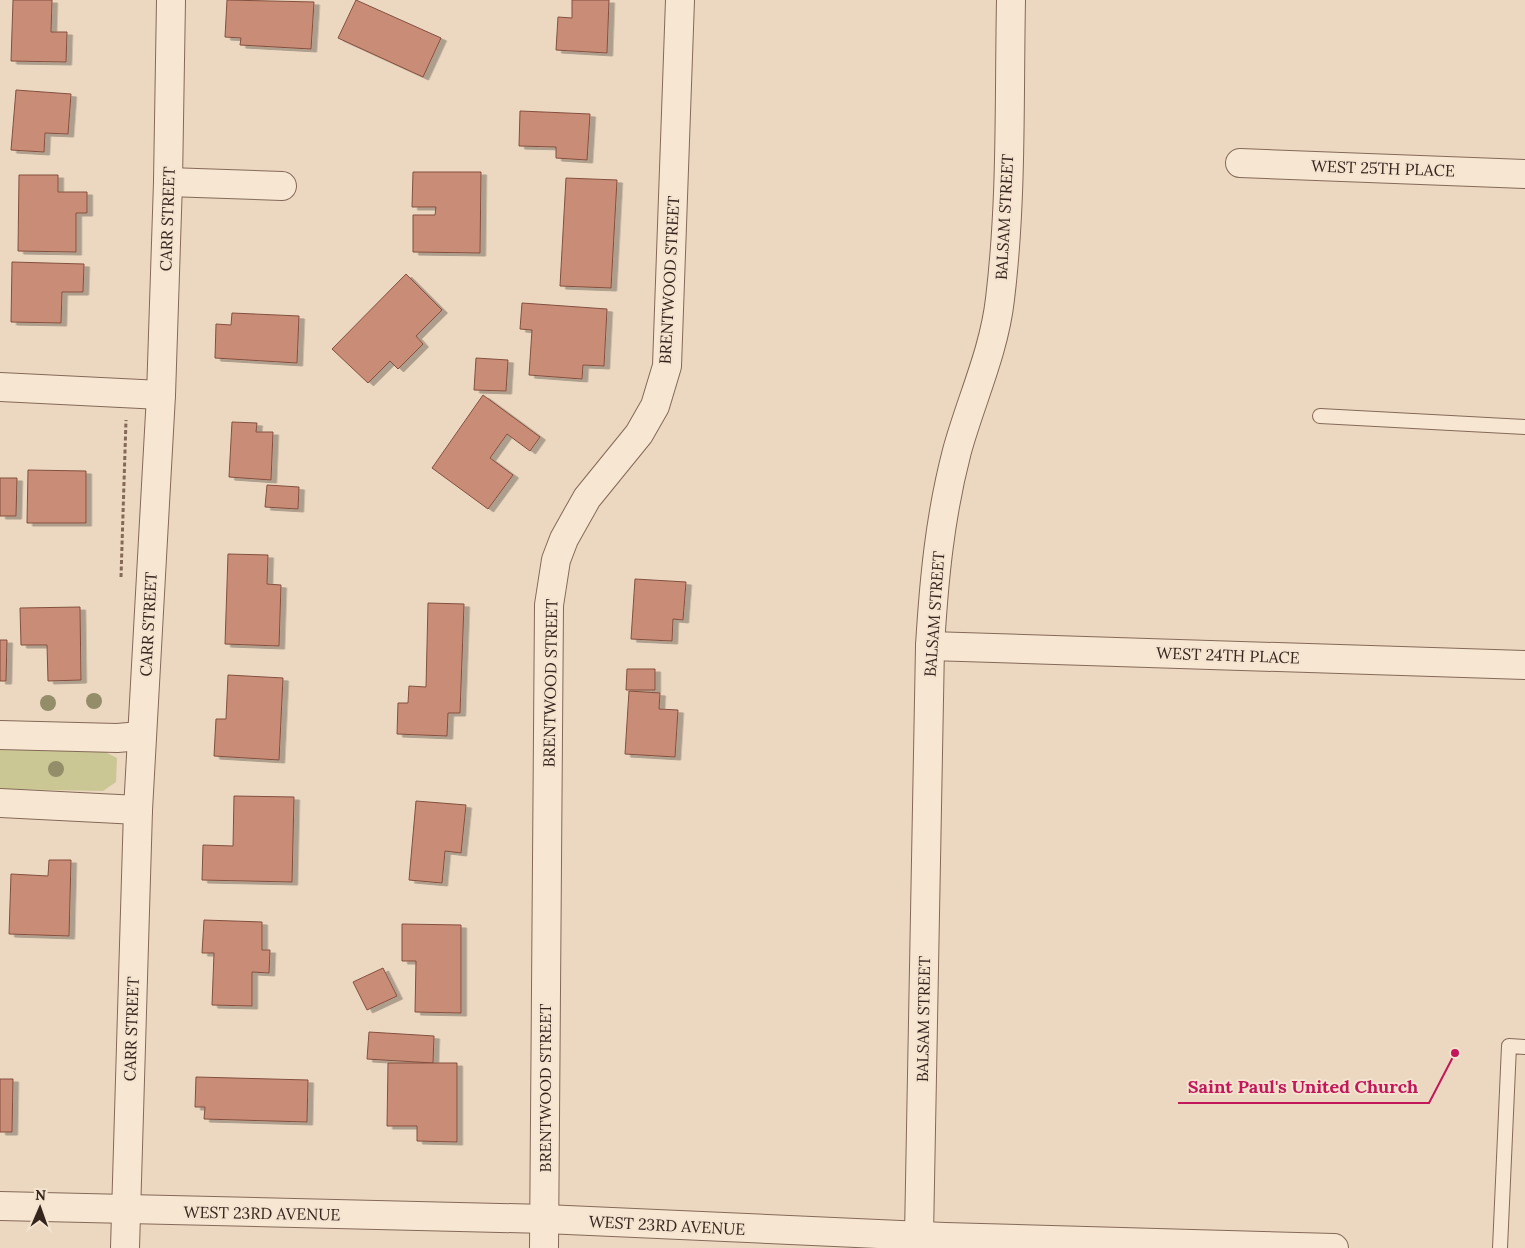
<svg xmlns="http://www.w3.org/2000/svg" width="1525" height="1248" viewBox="0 0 1525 1248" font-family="Lora,serif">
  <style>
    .green { fill: #cac794 }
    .building { fill: #c98c76; stroke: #834f3f; filter: url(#shadow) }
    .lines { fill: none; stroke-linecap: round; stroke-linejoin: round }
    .service-casing { stroke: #846958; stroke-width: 16 }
    .minor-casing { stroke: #846958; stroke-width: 30 }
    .tertiary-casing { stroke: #846958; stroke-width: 30 }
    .path { stroke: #846958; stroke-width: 3; stroke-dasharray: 4 2.5; stroke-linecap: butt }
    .service { stroke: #f7e6d2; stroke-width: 14 }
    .minor { stroke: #f7e6d2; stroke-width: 28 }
    .tertiary { stroke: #f7e6d2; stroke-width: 28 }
    .tree { fill: #948d6a }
    .labels { text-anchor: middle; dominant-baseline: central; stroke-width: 4; stroke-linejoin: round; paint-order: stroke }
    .street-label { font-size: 16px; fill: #34241c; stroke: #f4e3cf }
    .leader { fill: none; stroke: #c2185b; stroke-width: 2 }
    .callout-dot { fill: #c2185b; stroke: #f4e3cf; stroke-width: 2 }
    .callout-label { font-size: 18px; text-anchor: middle; font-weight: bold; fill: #c2185b; stroke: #f4e3cf; stroke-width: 4; stroke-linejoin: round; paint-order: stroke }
  </style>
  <defs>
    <filter id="shadow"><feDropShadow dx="5.5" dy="3" stdDeviation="0" flood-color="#0004"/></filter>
  </defs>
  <rect width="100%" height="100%" fill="#ecd8c0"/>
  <polygon class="green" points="0,747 99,749 117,758 116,782 103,791 0,789"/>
  <g class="building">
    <polygon points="13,0 52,0 51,32 67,32 66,62 11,61"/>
    <polygon points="227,0 314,2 311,49 240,45 241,38 225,37"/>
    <polygon points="356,0 441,38 423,77 338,38"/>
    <polygon points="572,0 609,0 607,53 556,50 558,17 572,18"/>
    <polygon points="16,90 71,94 68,134 45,133 44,152 11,150"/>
    <polygon points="520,111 590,114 587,160 556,158 556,147 519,146"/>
    <polygon points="413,172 481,172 480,253 413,252 413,215 435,215 436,207 412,207"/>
    <polygon points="19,175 58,175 58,192 87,192 87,213 76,213 76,252 18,251"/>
    <polygon points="566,178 617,180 611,288 560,286"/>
    <polygon points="12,262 84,264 83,292 62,292 61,323 11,322"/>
    <polygon points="406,274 442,310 416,336 423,344 398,369 390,361 368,383 332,349"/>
    <polygon points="522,303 607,309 604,366 583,365 582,379 529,375 532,330 520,329"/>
    <polygon points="232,313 299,316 297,363 215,358 216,324 231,325"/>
    <polygon points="476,358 508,360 506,391 474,390"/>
    <polygon points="483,395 540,437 530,451 507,434 490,458 513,475 488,509 432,468"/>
    <polygon points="232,422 257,423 256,432 273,432 271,480 229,477"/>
    <polygon points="28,470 86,471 86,523 27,523"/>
    <polygon points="0,478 17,478 16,516 0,516"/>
    <polygon points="267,485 299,487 298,509 265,507"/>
    <polygon points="228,554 268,555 267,584 281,585 279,646 225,644"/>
    <polygon points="635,579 686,582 683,620 673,619 672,641 631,639"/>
    <polygon points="428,603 464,604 460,713 448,713 447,736 397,734 398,703 408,703 409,686 426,687"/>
    <polygon points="80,607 81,680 48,681 47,645 21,645 20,608"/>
    <polygon points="0,640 7,640 6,681 0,681"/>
    <polygon points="627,669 655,669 655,690 626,690"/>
    <polygon points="228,675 283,678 279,760 214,756 216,719 226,719"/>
    <polygon points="629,691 660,693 659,709 678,710 675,757 625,754"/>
    <polygon points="234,796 294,797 292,882 202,880 203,845 233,846"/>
    <polygon points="416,801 466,805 461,853 445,851 442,883 409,880"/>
    <polygon points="49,860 71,860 69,936 9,934 11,874 48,876"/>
    <polygon points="204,920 262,922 262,950 270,950 269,973 252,972 252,1006 212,1005 214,953 202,953"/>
    <polygon points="402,924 461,925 461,1013 415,1012 416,961 402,961"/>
    <polygon points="383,968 397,996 367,1010 353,982"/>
    <polygon points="369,1032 434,1036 433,1063 367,1059"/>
    <polygon points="388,1063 457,1063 457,1142 417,1141 417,1126 387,1126"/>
    <polygon points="196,1077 308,1080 307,1122 204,1119 205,1107 195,1107"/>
    <polygon points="0,1079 13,1079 12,1132 0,1132"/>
  </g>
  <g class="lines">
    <defs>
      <g id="service">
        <polyline points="1320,416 1525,427"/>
        <polyline points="1500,1248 1509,1046 1525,1047"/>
      </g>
      <g id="minor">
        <polyline points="1240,163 1525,174"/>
        <polyline points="168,182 282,186"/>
        <polyline points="0,387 161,395"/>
        <polyline points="930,646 1525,665"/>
        <polyline points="0,735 117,738 141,736"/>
        <polyline points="0,803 138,810"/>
        <polyline points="0,1206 545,1219 945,1237 1334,1248"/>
        <path d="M 919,1236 L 930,646 C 934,579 940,516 957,451 C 971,400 994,352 1000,299 C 1012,200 1009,99 1011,0"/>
        <polyline points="544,1248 549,605 556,560 564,539 587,498 639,434 655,406 667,366 680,0"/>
      </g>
      <polyline id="tertiary" points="125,1248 138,810 161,395 168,182 171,0"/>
    </defs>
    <use href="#service" class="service-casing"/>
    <use href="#minor" class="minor-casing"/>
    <use href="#tertiary" class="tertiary-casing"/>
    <polyline class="path" points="121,577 126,420"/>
    <use href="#service" class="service"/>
    <use href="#minor" class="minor"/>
    <use href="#tertiary" class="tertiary"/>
  </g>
  <g class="tree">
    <circle cx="94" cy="701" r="8"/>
    <circle cx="48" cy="703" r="8"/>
    <circle cx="56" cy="769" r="8"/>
  </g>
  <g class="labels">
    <g class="street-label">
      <text transform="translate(1383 168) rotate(2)">WEST 25TH PLACE</text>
      <text transform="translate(1004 217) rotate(-87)">BALSAM STREET</text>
      <text transform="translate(167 219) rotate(-88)">CARR STREET</text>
      <text transform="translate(669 280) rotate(-87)">BRENTWOOD STREET</text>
      <text transform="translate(934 614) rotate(-86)">BALSAM STREET</text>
      <text transform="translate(148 624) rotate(-87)">CARR STREET</text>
      <text transform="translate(1228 655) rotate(2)">WEST 24TH PLACE</text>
      <text transform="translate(550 683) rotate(-89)">BRENTWOOD STREET</text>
      <text transform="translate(923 1019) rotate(-89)">BALSAM STREET</text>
      <text transform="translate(131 1029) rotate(-88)">CARR STREET</text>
      <text transform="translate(545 1088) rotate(-90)">BRENTWOOD STREET</text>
      <text transform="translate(262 1213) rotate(1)">WEST 23RD AVENUE</text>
      <text transform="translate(667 1225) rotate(3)">WEST 23RD AVENUE</text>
    </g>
  </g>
  <path class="leader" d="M1455 1053L1429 1103H1178"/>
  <circle class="callout-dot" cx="1455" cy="1053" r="5"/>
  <g class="callout-label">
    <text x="1303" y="1093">Saint Paul's United Church</text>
  </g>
  <g transform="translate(40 1208) rotate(2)" stroke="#f4e3cf" stroke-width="4" paint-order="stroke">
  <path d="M0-4L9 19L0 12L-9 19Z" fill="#34241c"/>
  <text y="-8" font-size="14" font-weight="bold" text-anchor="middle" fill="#34241c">N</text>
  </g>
</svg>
